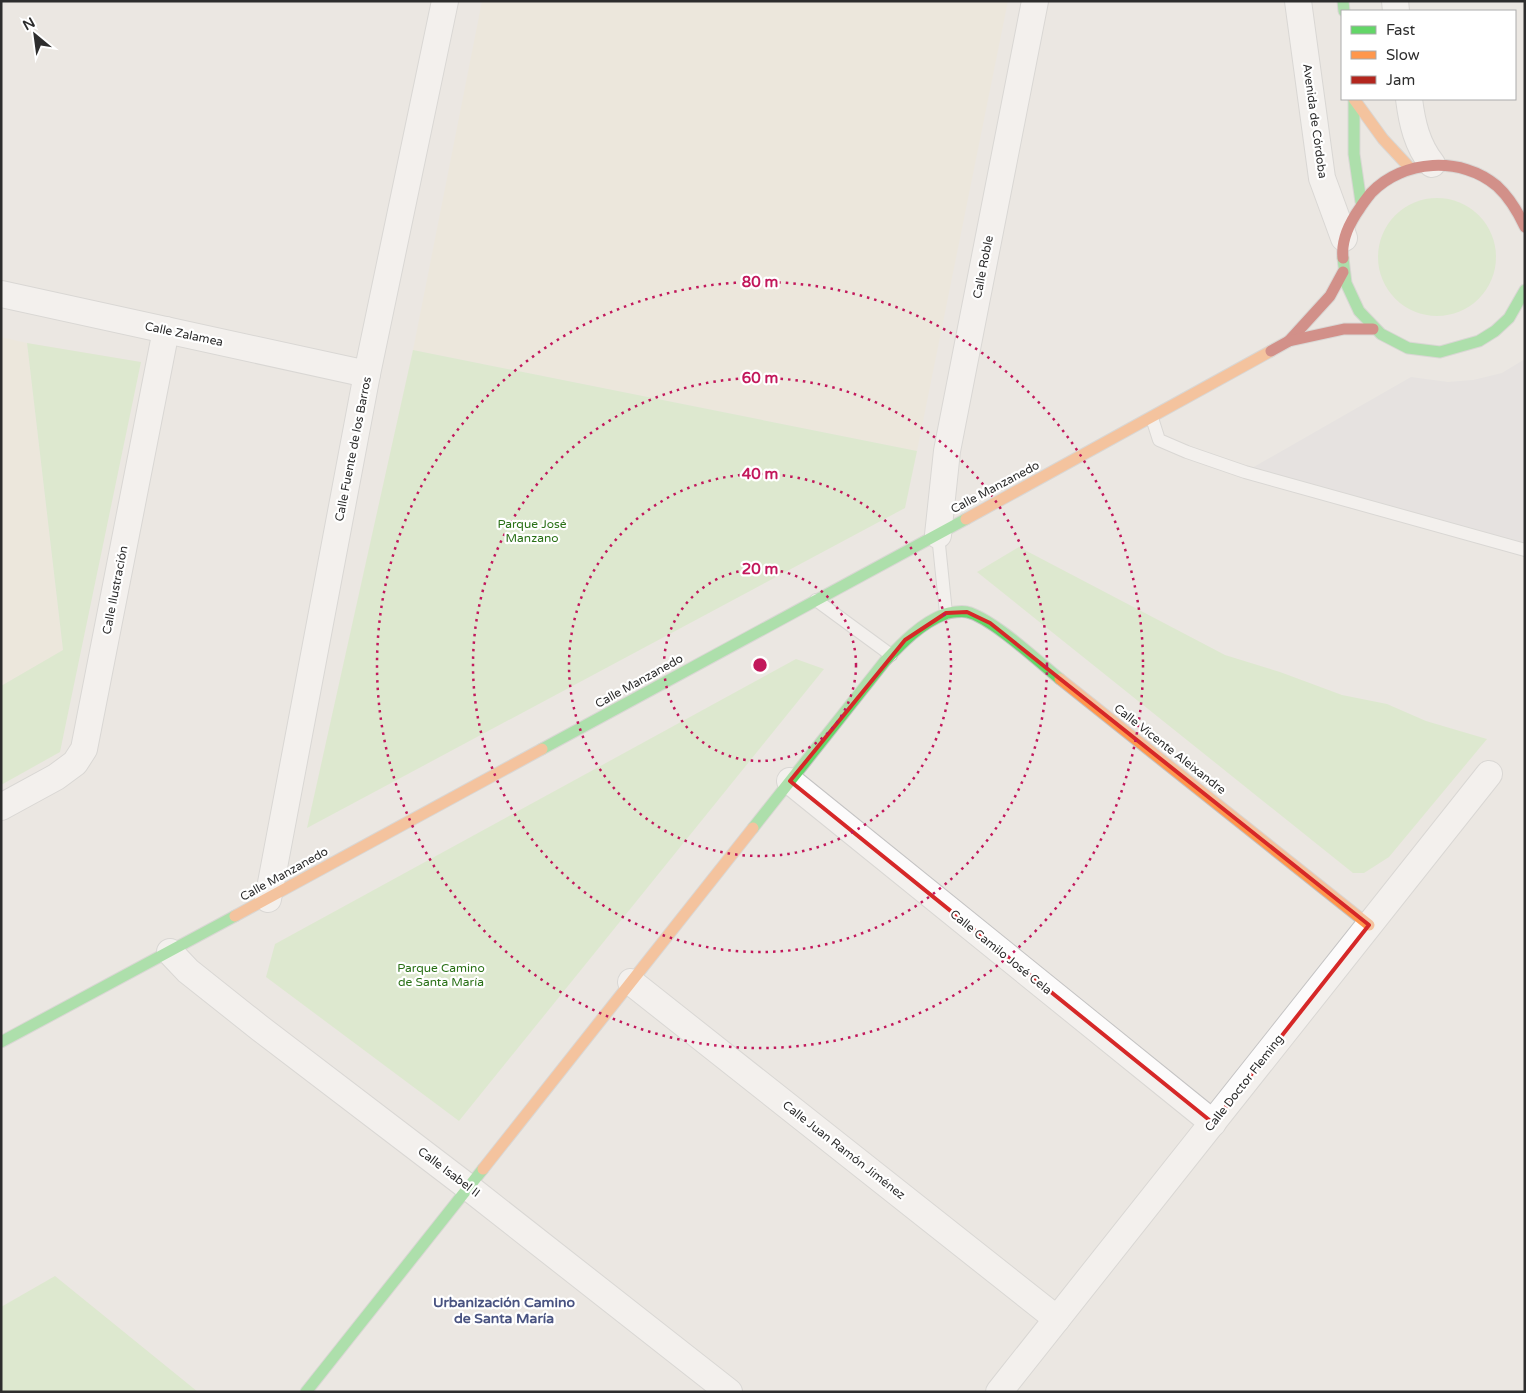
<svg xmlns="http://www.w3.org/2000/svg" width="1526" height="1393" viewBox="0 0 1526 1393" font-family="'Varela Round',sans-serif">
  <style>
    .industrial { fill: #dfdcde }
    .education { fill: #eee6d6 }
    .green { fill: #cde8b9 }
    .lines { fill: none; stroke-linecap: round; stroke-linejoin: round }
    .lane-casing { stroke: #c4c3c3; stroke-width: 14 }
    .street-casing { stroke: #c4c3c3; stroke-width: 28 }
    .fast-casing { stroke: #c4c3c3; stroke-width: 13 }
    .slow-casing { stroke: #c4c3c3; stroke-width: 13 }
    .jam-casing { stroke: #c4c3c3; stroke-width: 13 }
    .lane { stroke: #fcfbfb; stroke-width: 12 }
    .street { stroke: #fcfbfb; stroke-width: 26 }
    .fast { stroke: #63d668; stroke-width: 11 }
    .slow { stroke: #ff974d; stroke-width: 11 }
    .jam { stroke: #b3261e; stroke-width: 11 }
    .marked { fill: none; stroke: #d62828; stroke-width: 4; stroke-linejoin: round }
    .ring { fill: none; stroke: #c2185b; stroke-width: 2.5; stroke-dasharray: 2.5 5 }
    .labels { text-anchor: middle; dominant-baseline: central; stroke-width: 4.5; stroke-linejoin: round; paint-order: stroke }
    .street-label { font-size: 12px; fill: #2d2d2d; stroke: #fff }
    .park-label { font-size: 12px; fill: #297016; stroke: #fff }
    .neighbourhood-label { font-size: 14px; font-weight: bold; fill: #495381; stroke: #fff }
    .centre { fill: #c2185b; stroke: #fff; stroke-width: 2.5 }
    .ring-label { font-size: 15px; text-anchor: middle; font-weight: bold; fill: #c2185b; stroke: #fff; stroke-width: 4.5; stroke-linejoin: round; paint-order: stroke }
  </style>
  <rect width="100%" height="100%" fill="#ebe7e2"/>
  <polygon class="industrial" points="1525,359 1525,554 1245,472 1411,377 1448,382 1473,380 1502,373"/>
  <g class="education">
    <polygon points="482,1 1008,1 917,451 413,350"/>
    <polygon points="1,337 27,343 63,651 1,686"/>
  </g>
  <g class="green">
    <circle cx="1437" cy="257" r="59"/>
    <polygon points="27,343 141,362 60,752 1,785 1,686 63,650"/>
    <polygon points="413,350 917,451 905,508 307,828"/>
    <polygon points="1019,547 1225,655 1280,672 1342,695 1387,704 1426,721 1487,739 1389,857 1364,873 1353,873 977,572"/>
    <polygon points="796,659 824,669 459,1121 266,977 275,944"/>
    <polygon points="55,1276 198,1392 1,1392 1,1307"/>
  </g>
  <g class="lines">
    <defs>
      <g id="lane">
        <polyline points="1152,418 1159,440 1187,452 1245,472 1525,550"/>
        <polyline points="938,535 946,613"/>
        <polyline points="816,600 891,655"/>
      </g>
      <g id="street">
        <polyline points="1298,1 1322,178 1344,238"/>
        <polyline points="1395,1 1396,11"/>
        <path d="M 1409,99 C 1412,123 1417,145 1432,164"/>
        <polyline points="1,294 367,374"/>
        <polyline points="938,535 947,451 1035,1"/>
        <polyline points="790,781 1213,1123"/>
        <polyline points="1,807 56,777 75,763 84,749 166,330"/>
        <polyline points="268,899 367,374 445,1"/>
        <polyline points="170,952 188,971 261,1029 468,1187 729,1392"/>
        <polyline points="631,982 1057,1319"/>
        <polyline points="999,1392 1489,774"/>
      </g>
      <g id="fast">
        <polyline points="1343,1 1344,11"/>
        <polyline points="1354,99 1354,154 1361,202"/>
        <polyline points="1343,258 1346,283 1359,311 1381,334 1408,348 1440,352 1479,341 1495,331 1509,318 1525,290"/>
        <polyline points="542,749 966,519"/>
        <path d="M 753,828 L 885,661 C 902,643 921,623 945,614 C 950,612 962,611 967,612 C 992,618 1039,662 1060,679"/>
        <polyline points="1,1042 235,916"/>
        <polyline points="306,1392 483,1169"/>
      </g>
      <g id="slow">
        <polyline points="1354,99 1383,139 1410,168"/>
        <polyline points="966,519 1271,351"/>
        <polyline points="1060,679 1369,925"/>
        <polyline points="235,916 542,749"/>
        <polyline points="483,1169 753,828"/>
      </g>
      <g id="jam">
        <path d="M 1343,258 C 1341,241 1350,222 1360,208 C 1363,203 1367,198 1371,193 C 1403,159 1462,156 1497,186 C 1510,198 1518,212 1525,227"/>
        <polyline points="1289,341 1330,296 1343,272"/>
        <polyline points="1271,351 1289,341 1344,329 1373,329"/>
      </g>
    </defs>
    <use href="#lane" class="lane-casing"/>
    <use href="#street" class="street-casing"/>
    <use href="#fast" class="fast-casing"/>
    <use href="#slow" class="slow-casing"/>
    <use href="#jam" class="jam-casing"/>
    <use href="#lane" class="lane"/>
    <use href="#street" class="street"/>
    <use href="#fast" class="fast"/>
    <use href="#slow" class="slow"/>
    <use href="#jam" class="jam"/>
  </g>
  <path d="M0 0H1526V1393H0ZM 967,612 L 990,623 L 1369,925 L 1213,1123 L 790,781 L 905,640 L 946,613 Z" fill="#ebe7e2" fill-opacity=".55" fill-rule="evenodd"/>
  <path class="marked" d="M 967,612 L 990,623 L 1369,925 L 1213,1123 L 790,781 L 905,640 L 946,613 Z"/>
  <g class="ring">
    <circle cx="760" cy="665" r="96"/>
    <circle cx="760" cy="665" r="191"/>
    <circle cx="760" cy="665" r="287"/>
    <circle cx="760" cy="665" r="383"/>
  </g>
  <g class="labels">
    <g class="street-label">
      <text transform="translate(1315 121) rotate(82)">Avenida de Córdoba</text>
      <text transform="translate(983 267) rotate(-79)">Calle Roble</text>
      <text transform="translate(184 334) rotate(12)">Calle Zalamea</text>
      <text transform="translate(353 449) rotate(-79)">Calle Fuente de los Barros</text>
      <text transform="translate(995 487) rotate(-28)">Calle Manzanedo</text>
      <text transform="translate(115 590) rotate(-79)">Calle Ilustración</text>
      <text transform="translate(639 681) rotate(-29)">Calle Manzanedo</text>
      <text transform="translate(1170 749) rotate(38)">Calle Vicente Aleixandre</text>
      <text transform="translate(284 874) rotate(-29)">Calle Manzanedo</text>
      <text transform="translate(1001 952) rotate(39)">Calle Camilo José Cela</text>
      <text transform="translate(1244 1083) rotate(-52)">Calle Doctor Fleming</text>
      <text transform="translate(844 1150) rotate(38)">Calle Juan Ramón Jiménez</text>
      <text transform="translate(449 1172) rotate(37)">Calle Isabel II</text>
    </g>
    <g class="park-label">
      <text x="532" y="524">Parque José<tspan x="532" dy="14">Manzano</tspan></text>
      <text x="441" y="968">Parque Camino<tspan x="441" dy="14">de Santa María</tspan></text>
    </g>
    <g class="neighbourhood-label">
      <text x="504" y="1302">Urbanización Camino<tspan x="504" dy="16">de Santa María</tspan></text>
    </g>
  </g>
  <circle cx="760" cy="665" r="8" class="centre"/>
  <g class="ring-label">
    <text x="760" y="287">80 m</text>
    <text x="760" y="383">60 m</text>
    <text x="760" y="479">40 m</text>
    <text x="760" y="574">20 m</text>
  </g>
  <rect width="1526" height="1393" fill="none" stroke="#2d2d2d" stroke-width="5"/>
  <rect x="1341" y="10" width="175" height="90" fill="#ffffff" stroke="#ababab"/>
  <rect x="1351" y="26" width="25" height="8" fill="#63d668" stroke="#ababab"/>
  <text x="1386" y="35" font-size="15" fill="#2d2d2d">Fast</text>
  <rect x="1351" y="51" width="25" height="8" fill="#ff974d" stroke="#ababab"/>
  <text x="1386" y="60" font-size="15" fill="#2d2d2d">Slow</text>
  <rect x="1351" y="76" width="25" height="8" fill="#b3261e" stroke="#ababab"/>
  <text x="1386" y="85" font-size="15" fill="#2d2d2d">Jam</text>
  <g transform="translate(35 35) rotate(331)" stroke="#ffffff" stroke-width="4" paint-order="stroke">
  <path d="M0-4L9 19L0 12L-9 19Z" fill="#2d2d2d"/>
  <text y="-8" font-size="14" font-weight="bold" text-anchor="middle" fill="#2d2d2d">N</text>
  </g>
</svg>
